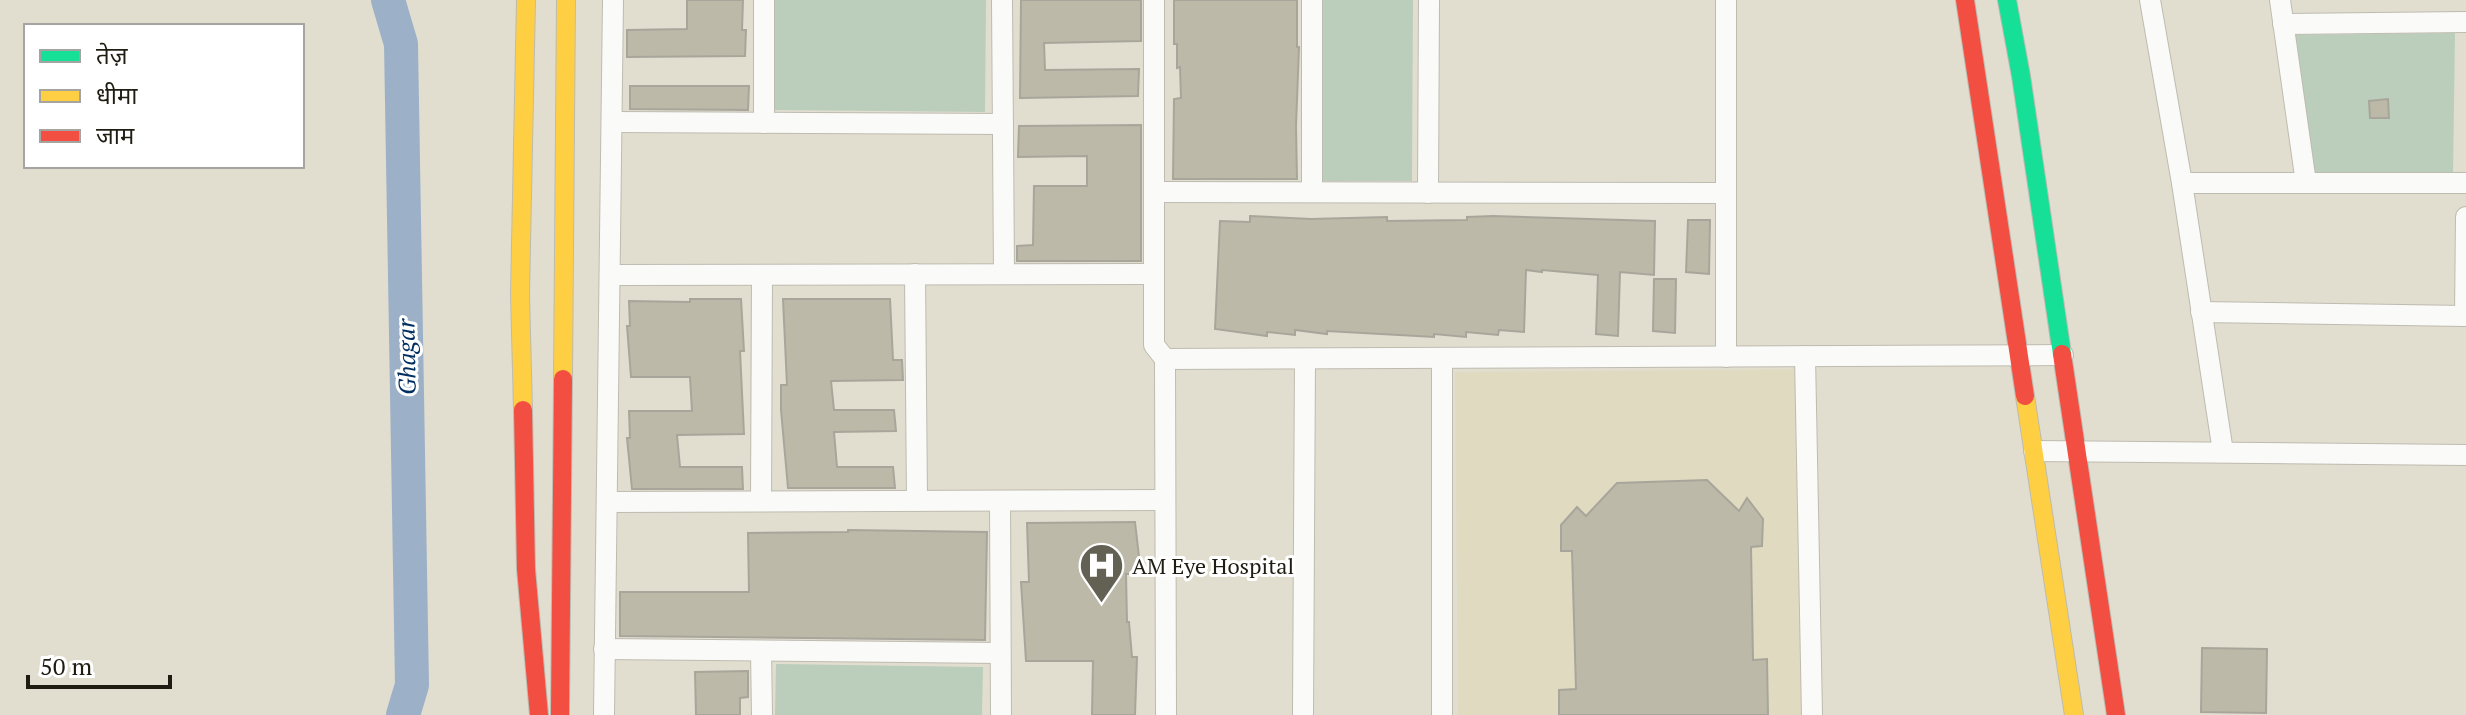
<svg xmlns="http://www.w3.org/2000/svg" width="2466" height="715" viewBox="0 0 2466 715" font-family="'PT Serif','Noto Sans Devanagari',serif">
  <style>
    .built { fill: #e0dac1 }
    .green { fill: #bbcebb }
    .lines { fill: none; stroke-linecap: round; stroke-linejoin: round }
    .river { stroke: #9cb1c8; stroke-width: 34 }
    .building { fill: #bcb9a8; stroke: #a8a69b; stroke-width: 2 }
    .street-casing { stroke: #bebbb0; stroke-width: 22 }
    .fast-casing { stroke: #bebbb0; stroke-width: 20 }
    .slow-casing { stroke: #bebbb0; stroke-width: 20 }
    .jam-casing { stroke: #bebbb0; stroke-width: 20 }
    .street { stroke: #fafaf8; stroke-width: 20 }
    .fast { stroke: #16e098; stroke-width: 18 }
    .slow { stroke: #ffcf43; stroke-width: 18 }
    .jam { stroke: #f24e42; stroke-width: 18 }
    .labels { text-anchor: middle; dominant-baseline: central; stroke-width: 6; stroke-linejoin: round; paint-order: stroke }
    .poi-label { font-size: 22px; fill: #1f1c12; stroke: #fff; text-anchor: start }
    .water-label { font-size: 24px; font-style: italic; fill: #002e5f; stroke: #fff }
  </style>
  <rect width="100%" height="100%" fill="#e1ded0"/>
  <polygon class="built" points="1802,369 1804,715 1458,715 1455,372"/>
  <g class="green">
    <polygon points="774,0 986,0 985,112 773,110"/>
    <polygon points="1320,0 1413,0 1412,181 1320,181"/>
    <polygon points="2455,33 2453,175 2312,177 2293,35"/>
    <polygon points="776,664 983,667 982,715 775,715"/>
  </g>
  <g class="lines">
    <polyline class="river" points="388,0 401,44 412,685 403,715"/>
  </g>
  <g class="building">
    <polygon points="687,0 743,0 742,30 746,30 745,56 627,57 627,30 687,29"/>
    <polygon points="1021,0 1141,0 1141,41 1044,43 1045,70 1139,69 1138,96 1020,98"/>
    <polygon points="1174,0 1297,0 1297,47 1299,47 1296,126 1297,179 1173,179 1174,99 1181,98 1180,67 1177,68 1177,44 1174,44"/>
    <polygon points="630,86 749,86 748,110 630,109"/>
    <polygon points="2388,99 2389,118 2370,118 2369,101"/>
    <polygon points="1141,125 1141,261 1017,261 1017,246 1033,245 1034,186 1087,186 1087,156 1018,157 1019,126"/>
    <polygon points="1250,216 1311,219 1387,217 1387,221 1467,220 1467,217 1493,216 1655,221 1654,275 1620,272 1618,336 1596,334 1598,275 1542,270 1542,272 1526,270 1524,332 1499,330 1498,335 1466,332 1466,337 1434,334 1434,337 1327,331 1327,334 1295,330 1295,335 1267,332 1267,336 1215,329 1220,221 1250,222"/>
    <polygon points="1688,220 1710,220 1709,274 1686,272"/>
    <polygon points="1654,279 1676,279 1675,333 1653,331"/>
    <polygon points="690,299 741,299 744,351 740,351 744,434 677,435 680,467 742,467 743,489 632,489 627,438 630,438 629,411 692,411 690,377 631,377 627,326 630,326 629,301 690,302"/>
    <polygon points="783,299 890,299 893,360 902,360 903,380 831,381 834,410 894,410 896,431 834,432 837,467 893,467 895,488 788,488 781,410 781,385 787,385"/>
    <polygon points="1707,480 1739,511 1747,498 1763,519 1762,546 1751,547 1753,660 1767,659 1768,715 1559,715 1559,690 1576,689 1572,551 1561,551 1561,525 1577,507 1586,516 1617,483"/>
    <polygon points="1135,522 1141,574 1126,574 1127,622 1129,622 1132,657 1137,657 1135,715 1092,715 1093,661 1026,661 1021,582 1029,582 1027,523"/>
    <polygon points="848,530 987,532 985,640 620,636 620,592 749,592 748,533 848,532"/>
    <polygon points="2202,648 2267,649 2266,713 2201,712"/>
    <polygon points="748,671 748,697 740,698 740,715 696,715 695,672"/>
  </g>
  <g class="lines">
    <defs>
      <g id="street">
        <polyline points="1002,0 1004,274"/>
        <polyline points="1154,0 1154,345 1165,359 1166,715"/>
        <polyline points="1312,0 1312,192"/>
        <polyline points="1726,0 1726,357"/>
        <polyline points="2150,0 2182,183 2223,452"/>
        <polyline points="2280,0 2306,183"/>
        <polyline points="2283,24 2466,22"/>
        <polyline points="613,122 1003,124"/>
        <polyline points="764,123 764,0"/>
        <polyline points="2182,183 2466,183"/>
        <polyline points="1154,192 1726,193"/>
        <polyline points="1428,193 1429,0"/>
        <polyline points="915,274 917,501"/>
        <polyline points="610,275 1154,274"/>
        <polyline points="2201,312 2466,316"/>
        <polyline points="2465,316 2466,217"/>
        <polyline points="1805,356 1812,715"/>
        <polyline points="1165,359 2063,355"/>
        <polyline points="2034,451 2466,455"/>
        <polyline points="761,501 762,275"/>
        <polyline points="1000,501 1001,715"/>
        <polyline points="607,502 1165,500"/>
        <polyline points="604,649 1000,653"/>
        <polyline points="761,651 762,715"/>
        <polyline points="604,715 613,0"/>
        <polyline points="1303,715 1305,359"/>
        <polyline points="1442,715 1442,358"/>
      </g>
      <polyline id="fast" points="2007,0 2021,76 2062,354"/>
      <g id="slow">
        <polyline points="563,379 566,0"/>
        <polyline points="2025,396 2074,715"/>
        <polyline points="523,410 520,294 526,0"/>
      </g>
      <g id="jam">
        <polyline points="1965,0 2025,396"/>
        <polyline points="2062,354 2116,715"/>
        <polyline points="523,410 526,569 539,715"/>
        <polyline points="560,715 563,379"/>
      </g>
    </defs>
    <use href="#street" class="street-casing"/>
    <use href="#fast" class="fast-casing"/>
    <use href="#slow" class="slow-casing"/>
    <use href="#jam" class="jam-casing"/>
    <use href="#street" class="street"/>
    <use href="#fast" class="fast"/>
    <use href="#slow" class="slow"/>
    <use href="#jam" class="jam"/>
  </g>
  <defs>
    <symbol id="hospital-pin" viewBox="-11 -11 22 30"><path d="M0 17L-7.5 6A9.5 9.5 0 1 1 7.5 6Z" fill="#636054" stroke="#fff"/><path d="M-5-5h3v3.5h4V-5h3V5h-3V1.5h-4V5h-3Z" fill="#fff"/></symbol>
  </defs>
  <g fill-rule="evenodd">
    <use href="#hospital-pin" x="1076" y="540" width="51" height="69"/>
  </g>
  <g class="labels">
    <g class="poi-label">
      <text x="1132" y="565">AM Eye Hospital</text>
    </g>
    <g class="water-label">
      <text transform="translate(406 357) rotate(-91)">Ghagar</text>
    </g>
  </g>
  <rect x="24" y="24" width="280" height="144" fill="#ffffff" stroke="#a5a4a0" stroke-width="2"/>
  <rect x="40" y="50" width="40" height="12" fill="#16e098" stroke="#a5a4a0" stroke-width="2"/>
  <text x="96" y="64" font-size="24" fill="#1f1c12">तेज़</text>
  <rect x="40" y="90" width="40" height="12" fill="#ffcf43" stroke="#a5a4a0" stroke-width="2"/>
  <text x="96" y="104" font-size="24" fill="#1f1c12">धीमा</text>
  <rect x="40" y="130" width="40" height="12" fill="#f24e42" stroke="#a5a4a0" stroke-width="2"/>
  <text x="96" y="144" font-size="24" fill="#1f1c12">जाम</text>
  <path d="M28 675v12h142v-12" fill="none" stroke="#1f1c12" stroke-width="4"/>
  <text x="40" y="675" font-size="24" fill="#1f1c12" stroke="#ffffff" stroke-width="6" paint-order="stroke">50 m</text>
</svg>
